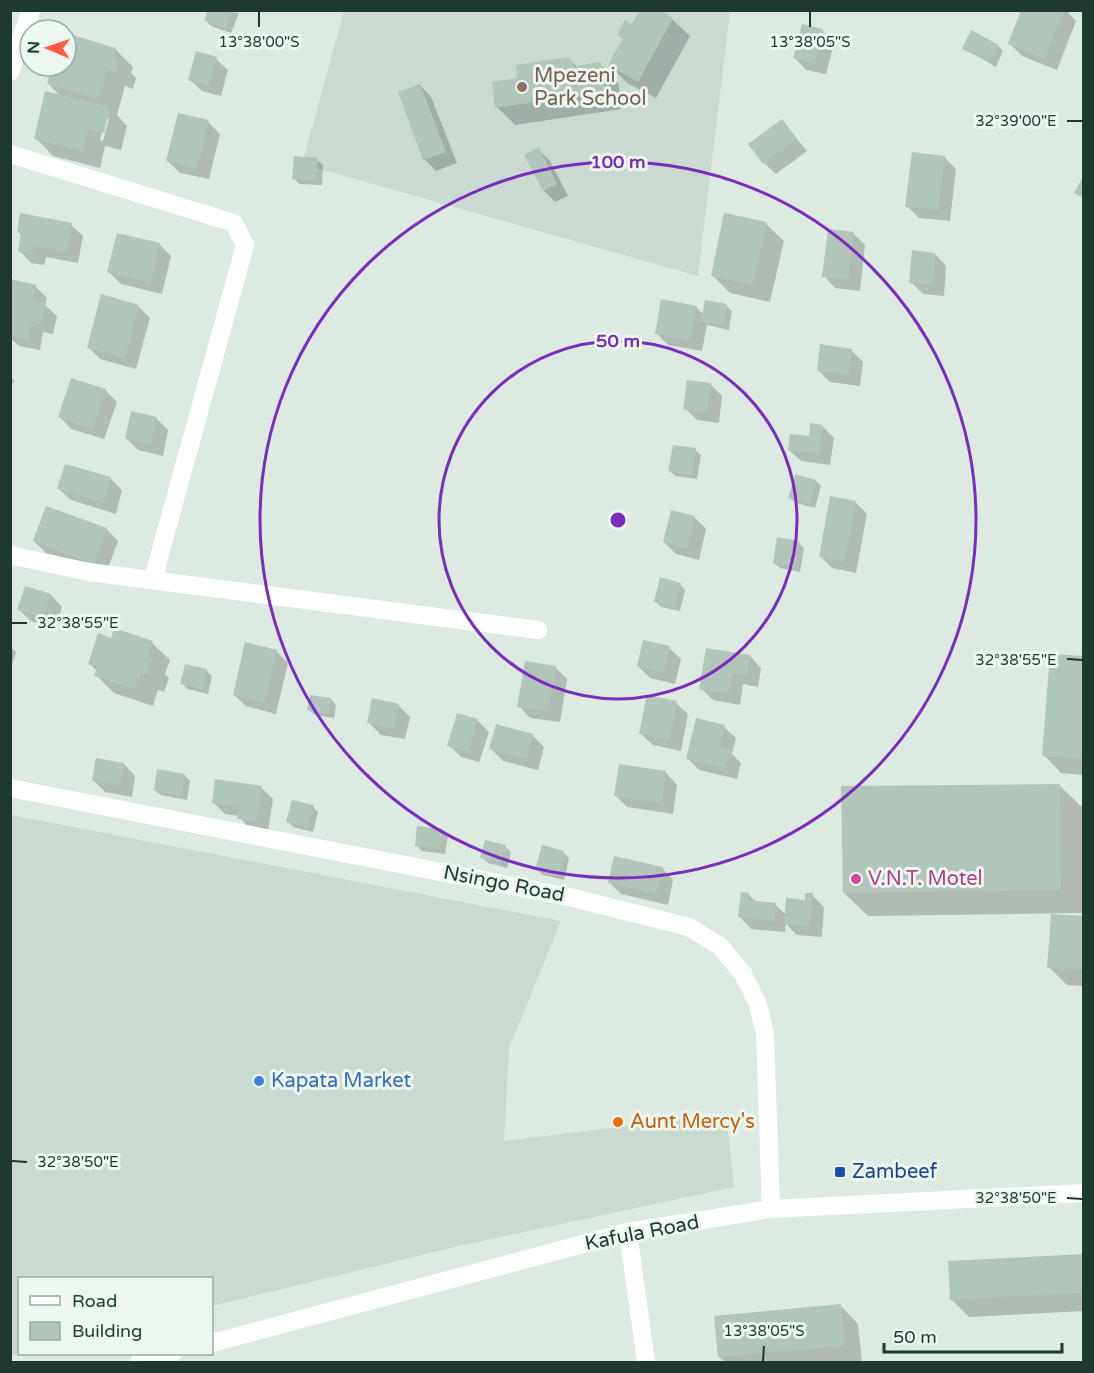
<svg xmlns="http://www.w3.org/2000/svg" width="1094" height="1373" viewBox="0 0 1094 1373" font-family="'Varela Round',sans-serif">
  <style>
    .built { fill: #cadad1 }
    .shadow { fill: #0003; fill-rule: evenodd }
    .building { fill: #b1c5bb }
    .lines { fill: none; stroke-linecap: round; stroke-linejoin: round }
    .minor { stroke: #fff; stroke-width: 18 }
    .tertiary { stroke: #fff; stroke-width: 18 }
    .ticks { fill: none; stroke: #1d3a2f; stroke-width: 2 }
    .ring { fill: none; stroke: #7b2cbf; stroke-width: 3 }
    .education-dot { fill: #8d6e63; stroke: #ecf7f0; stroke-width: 2 }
    .hotel-dot { fill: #d1479c; stroke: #ecf7f0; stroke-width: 2 }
    .shop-dot { fill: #3f7fe0; stroke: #ecf7f0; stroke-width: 2 }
    .food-dot { fill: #e8710a; stroke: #ecf7f0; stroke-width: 2 }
    .transit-dot { fill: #1a4fb4; stroke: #ecf7f0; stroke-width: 2 }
    .labels { text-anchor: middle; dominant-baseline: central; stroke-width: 6; stroke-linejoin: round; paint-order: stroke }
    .education-label { font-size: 20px; fill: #785e54; stroke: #ecf7f0; text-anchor: start }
    .hotel-label { font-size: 20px; fill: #b23c85; stroke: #ecf7f0; text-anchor: start }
    .street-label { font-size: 20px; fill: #1d3a2f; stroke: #ecf7f0 }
    .shop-label { font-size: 20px; fill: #366cbe; stroke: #ecf7f0; text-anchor: start }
    .food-label { font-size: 20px; fill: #c56008; stroke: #ecf7f0; text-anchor: start }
    .transit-label { font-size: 20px; fill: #164399; stroke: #ecf7f0; text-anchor: start }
    .ticks-label { font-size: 15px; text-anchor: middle; fill: #1d3a2f; stroke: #ecf7f0; stroke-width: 6; stroke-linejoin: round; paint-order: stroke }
    .centre { fill: #7b2cbf; stroke: #ecf7f0; stroke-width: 3 }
    .ring-label { font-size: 18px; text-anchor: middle; font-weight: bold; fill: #7b2cbf; stroke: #ecf7f0; stroke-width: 6; stroke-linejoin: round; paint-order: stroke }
  </style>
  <rect width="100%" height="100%" fill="#dceae2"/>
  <g class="built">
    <polygon points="344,11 730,11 698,276 302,164"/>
    <polygon points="11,815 561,921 509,1048 504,1141 726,1114 734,1187 459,1246 212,1306 212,1278 20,1278 19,1353 11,1356"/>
  </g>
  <g class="shadow">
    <polygon points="209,10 239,13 231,33 211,26 206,20"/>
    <polygon points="1023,10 1066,10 1076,21 1057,70 1022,56 1010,44"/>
    <polygon points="672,19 690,36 656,98 627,83 610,65 624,40 619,35 633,26"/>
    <polygon points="803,26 823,31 834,43 826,74 806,70 795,58"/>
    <path d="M 70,36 L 115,49 L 133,67 L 131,73 L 136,78 L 133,89 L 125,86 L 117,115 L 127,126 L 121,150 L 105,146 L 100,168 L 53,156 L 36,138 L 61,97 L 49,84 L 54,66 L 66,66 L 66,50 ZM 106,118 L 109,118 L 103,141 L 100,140 Z"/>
    <polygon points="998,46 1003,51 996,67 964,48"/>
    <polygon points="216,59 228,70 221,96 202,91 190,80"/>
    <polygon points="569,59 577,67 600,64 618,82 622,109 515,125 497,107 519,79"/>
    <polygon points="420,85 431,97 457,163 436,171 424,159"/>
    <polygon points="782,121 807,151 776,174 764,163"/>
    <polygon points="208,122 220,134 209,179 180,173 168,161"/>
    <polygon points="538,149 550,161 568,196 555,202 544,191"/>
    <polygon points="944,157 956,169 950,221 919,218 907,206"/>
    <polygon points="317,160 323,165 322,185 299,184 294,178"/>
    <polygon points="766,224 784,241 770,302 730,293 713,276"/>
    <polygon points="71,225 83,236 78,263 46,257 44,265 31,263 20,251 23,236 18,232"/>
    <polygon points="853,233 865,245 860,291 835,288 824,276"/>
    <polygon points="160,245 171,256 162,294 121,284 109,272"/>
    <polygon points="935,254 946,266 944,296 923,294 911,282"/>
    <polygon points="35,286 47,298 45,305 57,316 53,334 43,332 40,350 19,346 10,338 10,318"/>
    <polygon points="138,306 150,318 136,369 100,359 88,347"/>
    <polygon points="727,306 732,311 729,330 707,325 702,351 668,345 657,334 696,307 704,315"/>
    <polygon points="851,350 863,362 860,386 830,382 818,370"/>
    <polygon points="10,376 14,380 14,383 10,383"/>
    <polygon points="710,384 722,396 719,423 697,420 685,408"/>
    <polygon points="105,390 117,402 104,439 71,429 60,417"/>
    <polygon points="132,413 157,419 168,430 163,456 138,450 127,439"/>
    <polygon points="822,426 834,438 830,465 801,461 789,450 810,438"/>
    <polygon points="695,450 701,455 697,479 675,476 670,471"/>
    <polygon points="66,466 111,479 122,490 116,514 71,500 59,489"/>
    <polygon points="816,481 821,486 815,508 796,503 790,498"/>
    <polygon points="855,502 867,514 856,573 832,568 821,557"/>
    <polygon points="694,517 706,529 699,560 676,554 664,542"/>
    <polygon points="106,529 118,541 106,574 46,553 34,541"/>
    <polygon points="798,542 804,548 800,572 780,568 774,563"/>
    <polygon points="680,584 685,590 680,611 661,607 655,601"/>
    <polygon points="51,595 62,607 55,629 31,621 19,610"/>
    <polygon points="112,640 152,643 170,660 165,674 169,678 164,692 158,690 153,706 114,693 96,675 97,671 90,664"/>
    <polygon points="10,647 16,652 10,671"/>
    <polygon points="669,648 681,659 675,684 650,678 638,666"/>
    <polygon points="276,651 288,663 276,714 246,706 234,695"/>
    <polygon points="750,656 761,668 758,687 743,684 740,705 713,700 701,688"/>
    <polygon points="1084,658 1084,775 1061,773 1044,755"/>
    <polygon points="555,667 567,679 560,722 530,718 519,706"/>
    <polygon points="206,670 212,676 208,694 187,689 182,683"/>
    <polygon points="331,699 336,705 334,718 315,715 309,710"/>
    <polygon points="676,703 688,714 681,751 653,745 641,734"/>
    <polygon points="398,705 410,717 405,739 381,735 369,723"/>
    <polygon points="477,720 489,732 479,762 461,757 449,745"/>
    <polygon points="724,727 736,738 732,754 741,763 737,779 699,770 687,758"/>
    <polygon points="532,735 544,747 538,770 503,761 491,749"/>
    <polygon points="124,764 135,776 132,797 105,792 93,780"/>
    <polygon points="666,773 677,785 673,814 627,807 615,795"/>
    <polygon points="184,775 190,781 187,800 161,795 155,790"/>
    <polygon points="1059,785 1083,808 1084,913 868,916 844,893"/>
    <polygon points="261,787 273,799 268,832 250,830 239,816 225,814 213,802"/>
    <polygon points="313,807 318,812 313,832 293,827 288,821"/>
    <polygon points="442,830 448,836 445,854 422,851 416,845"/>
    <polygon points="505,847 511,852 507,868 488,863 482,857"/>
    <polygon points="564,853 569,858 564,880 543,875 537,870"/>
    <polygon points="662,868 673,880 668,905 621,894 610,883"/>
    <polygon points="748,894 756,902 775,904 786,915 812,895 824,907 822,937 797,935 786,924 785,932 751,929 740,917"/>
    <polygon points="1084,918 1084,986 1067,985 1049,967"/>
    <polygon points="1084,1256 1084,1311 969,1317 951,1299"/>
    <polygon points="841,1306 858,1324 862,1362 725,1362 719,1357"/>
  </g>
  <g class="building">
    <polygon points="208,10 232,10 226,29 204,21"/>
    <polygon points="640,10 660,10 673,18 638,82 608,65 623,38 617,35 625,20 632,24"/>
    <polygon points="1021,10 1064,10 1045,59 1008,44"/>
    <polygon points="802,24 823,29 815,64 793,58"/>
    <polygon points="971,30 999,45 990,62 962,49"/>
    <polygon points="69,34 116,48 113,57 119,59 116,72 107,70 99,99 47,84 52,66 66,66"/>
    <polygon points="196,51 217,57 209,86 188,80"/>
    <polygon points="569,57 574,66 601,62 605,92 495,108 492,82 517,78 516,65"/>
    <polygon points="420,84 446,152 423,160 398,92"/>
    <polygon points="45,91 110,107 104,133 88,129 83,151 34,139"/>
    <polygon points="178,113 209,120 197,169 166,161"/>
    <polygon points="782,119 797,139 763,164 748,144"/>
    <polygon points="539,147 557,184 543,191 524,155"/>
    <polygon points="912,152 945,156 938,210 905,207"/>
    <polygon points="294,156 318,158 317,181 292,179"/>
    <polygon points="1084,175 1084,198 1074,193"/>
    <polygon points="20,213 72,223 67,252 34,246 32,254 18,252 21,233 17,232"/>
    <polygon points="724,213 767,222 753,285 711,276"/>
    <polygon points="828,229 854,232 848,280 822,277"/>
    <polygon points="117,233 160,243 151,283 107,272"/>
    <polygon points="912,250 935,253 933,285 909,283"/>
    <polygon points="10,279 36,285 33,300 46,303 41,324 32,321 28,340 10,336"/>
    <polygon points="101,294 139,305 125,358 87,348"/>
    <polygon points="661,299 697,306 690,341 655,334"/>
    <polygon points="705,300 727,304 724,325 701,322"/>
    <polygon points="820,344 852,349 849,375 817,371"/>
    <polygon points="71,378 106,389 93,429 58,417"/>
    <polygon points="687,380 711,383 707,412 683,409"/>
    <polygon points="131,411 157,417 151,445 125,439"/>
    <polygon points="810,423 823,425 819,454 788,450 790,434 809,436"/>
    <polygon points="673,445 696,448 692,475 668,471"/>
    <polygon points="65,464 111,477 104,503 57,489"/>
    <polygon points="795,474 816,480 810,504 788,498"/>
    <polygon points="830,496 856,501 844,562 819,557"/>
    <polygon points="46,506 107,528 94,564 33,541"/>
    <polygon points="671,510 695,516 687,549 663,542"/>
    <polygon points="777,537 799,541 795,567 773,563"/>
    <polygon points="660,577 681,583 675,607 654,602"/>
    <polygon points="25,586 51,594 44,618 17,610"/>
    <polygon points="114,628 153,641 147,658 152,659 146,675 141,673 135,689 94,676 97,667 88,664 98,633 111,638"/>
    <polygon points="643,640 670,646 664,673 637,666"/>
    <polygon points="245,642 277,650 265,703 233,695"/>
    <polygon points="706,648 750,655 747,676 732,673 728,694 699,689"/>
    <polygon points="1050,654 1084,656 1084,759 1042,756"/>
    <polygon points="525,661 556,666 548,711 517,707"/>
    <polygon points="185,664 207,669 203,689 180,684"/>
    <polygon points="310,695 331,698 329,714 307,710"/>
    <polygon points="647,695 677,701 669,740 639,734"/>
    <polygon points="372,698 399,704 394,729 367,723"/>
    <polygon points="457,713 478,719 468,752 447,746"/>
    <polygon points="696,718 725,725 720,747 730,750 725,768 686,759"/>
    <polygon points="496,724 533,734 527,759 489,749"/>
    <polygon points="96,758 124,763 120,786 92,781"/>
    <polygon points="619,764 666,771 662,803 614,796"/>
    <polygon points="157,769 185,774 182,796 154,790"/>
    <polygon points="215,779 262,786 257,821 237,819 238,806 212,803"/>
    <polygon points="1060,784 1061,890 843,893 841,786"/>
    <polygon points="292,800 314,805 308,828 286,822"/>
    <polygon points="417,826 443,829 440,849 415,846"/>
    <polygon points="485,840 506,845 502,863 480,858"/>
    <polygon points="542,845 564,851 558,876 535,870"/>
    <polygon points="614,856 663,867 656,894 608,883"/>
    <polygon points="741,892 749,893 748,900 776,903 774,921 738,917"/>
    <polygon points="805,893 813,893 810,926 784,924 786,898 805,900"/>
    <polygon points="1051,914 1084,916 1084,970 1047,968"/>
    <polygon points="1084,1254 1084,1293 950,1300 948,1261"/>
    <polygon points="841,1304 845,1346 718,1357 714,1316"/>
  </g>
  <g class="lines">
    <g class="minor">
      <polyline points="10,72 31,10"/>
      <polyline points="10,154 234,223 245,245 153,579"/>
      <polyline points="10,555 89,572 538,630"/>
      <polyline points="10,788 569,897 689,927 720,946 743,974 758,1004 765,1034 771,1209"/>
      <polyline points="628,1232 646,1362"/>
    </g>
    <g class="tertiary">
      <polyline points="212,1343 628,1232 771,1209 1084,1193"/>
      <polyline points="139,1362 172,1354"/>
    </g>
  </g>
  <path class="ticks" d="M 259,27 L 259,12M 810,27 L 810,12M 1067,121 L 1082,121M 12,623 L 27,623M 1067,659 L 1082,660M 12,1161 L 27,1162M 1067,1198 L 1082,1199M 763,1361 L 764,1346"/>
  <g class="ring">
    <circle cx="618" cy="520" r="179"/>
    <circle cx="618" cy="520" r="358"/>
  </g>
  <circle class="education-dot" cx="522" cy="87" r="6"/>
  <circle class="hotel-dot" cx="856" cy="879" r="6"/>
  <circle class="shop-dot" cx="259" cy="1081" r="6"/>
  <circle class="food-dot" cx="618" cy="1122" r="6"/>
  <rect class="transit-dot" x="834" y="1166" width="12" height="12" rx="3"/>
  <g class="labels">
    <g class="education-label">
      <text x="534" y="76">Mpezeni<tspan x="534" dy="23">Park School</tspan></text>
    </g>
    <g class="hotel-label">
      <text x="868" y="879">V.N.T. Motel</text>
    </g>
    <g class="street-label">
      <text transform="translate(504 884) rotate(11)">Nsingo Road</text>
      <text transform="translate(642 1233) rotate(-11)">Kafula Road</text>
    </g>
    <g class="shop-label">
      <text x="271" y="1081">Kapata Market</text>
    </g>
    <g class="food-label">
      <text x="630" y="1122">Aunt Mercy's</text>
    </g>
    <g class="transit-label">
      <text x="852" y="1172">Zambeef</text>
    </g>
  </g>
  <g class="ticks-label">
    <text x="259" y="47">13°38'00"S</text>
    <text x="810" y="47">13°38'05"S</text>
    <text x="1016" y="126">32°39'00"E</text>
    <text x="78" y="628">32°38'55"E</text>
    <text x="1016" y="665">32°38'55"E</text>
    <text x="78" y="1167">32°38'50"E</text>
    <text x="1016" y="1203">32°38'50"E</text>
    <text x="764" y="1336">13°38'05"S</text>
  </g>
  <circle cx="618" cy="520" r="9" class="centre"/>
  <g class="ring-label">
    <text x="618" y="168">100 m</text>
    <text x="618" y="347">50 m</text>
  </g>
  <rect width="1094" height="1373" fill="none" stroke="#1d3a2f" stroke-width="24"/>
  <rect x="18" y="1277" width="195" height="78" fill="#ecf7f0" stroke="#99aba3" stroke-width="1.5"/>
  <rect x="30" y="1296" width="30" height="9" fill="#ffffff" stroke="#99aba3" stroke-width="1.5"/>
  <text x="72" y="1307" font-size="18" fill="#1d3a2f">Road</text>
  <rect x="30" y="1322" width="30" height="18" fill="#b1c5bb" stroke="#99aba3" stroke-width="1.5"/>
  <text x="72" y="1337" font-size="18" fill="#1d3a2f">Building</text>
  <g transform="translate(48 48) rotate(272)"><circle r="28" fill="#ecf7f0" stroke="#99aba3" stroke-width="1.5"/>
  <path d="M0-4.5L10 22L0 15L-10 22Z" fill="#ff5d45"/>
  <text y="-9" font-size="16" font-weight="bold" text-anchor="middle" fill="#1d3a2f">N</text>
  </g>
  <path d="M884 1343v9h178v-9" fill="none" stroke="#1d3a2f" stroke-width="3"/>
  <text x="893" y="1343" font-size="18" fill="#1d3a2f" stroke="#ecf7f0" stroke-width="4.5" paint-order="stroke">50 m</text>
</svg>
